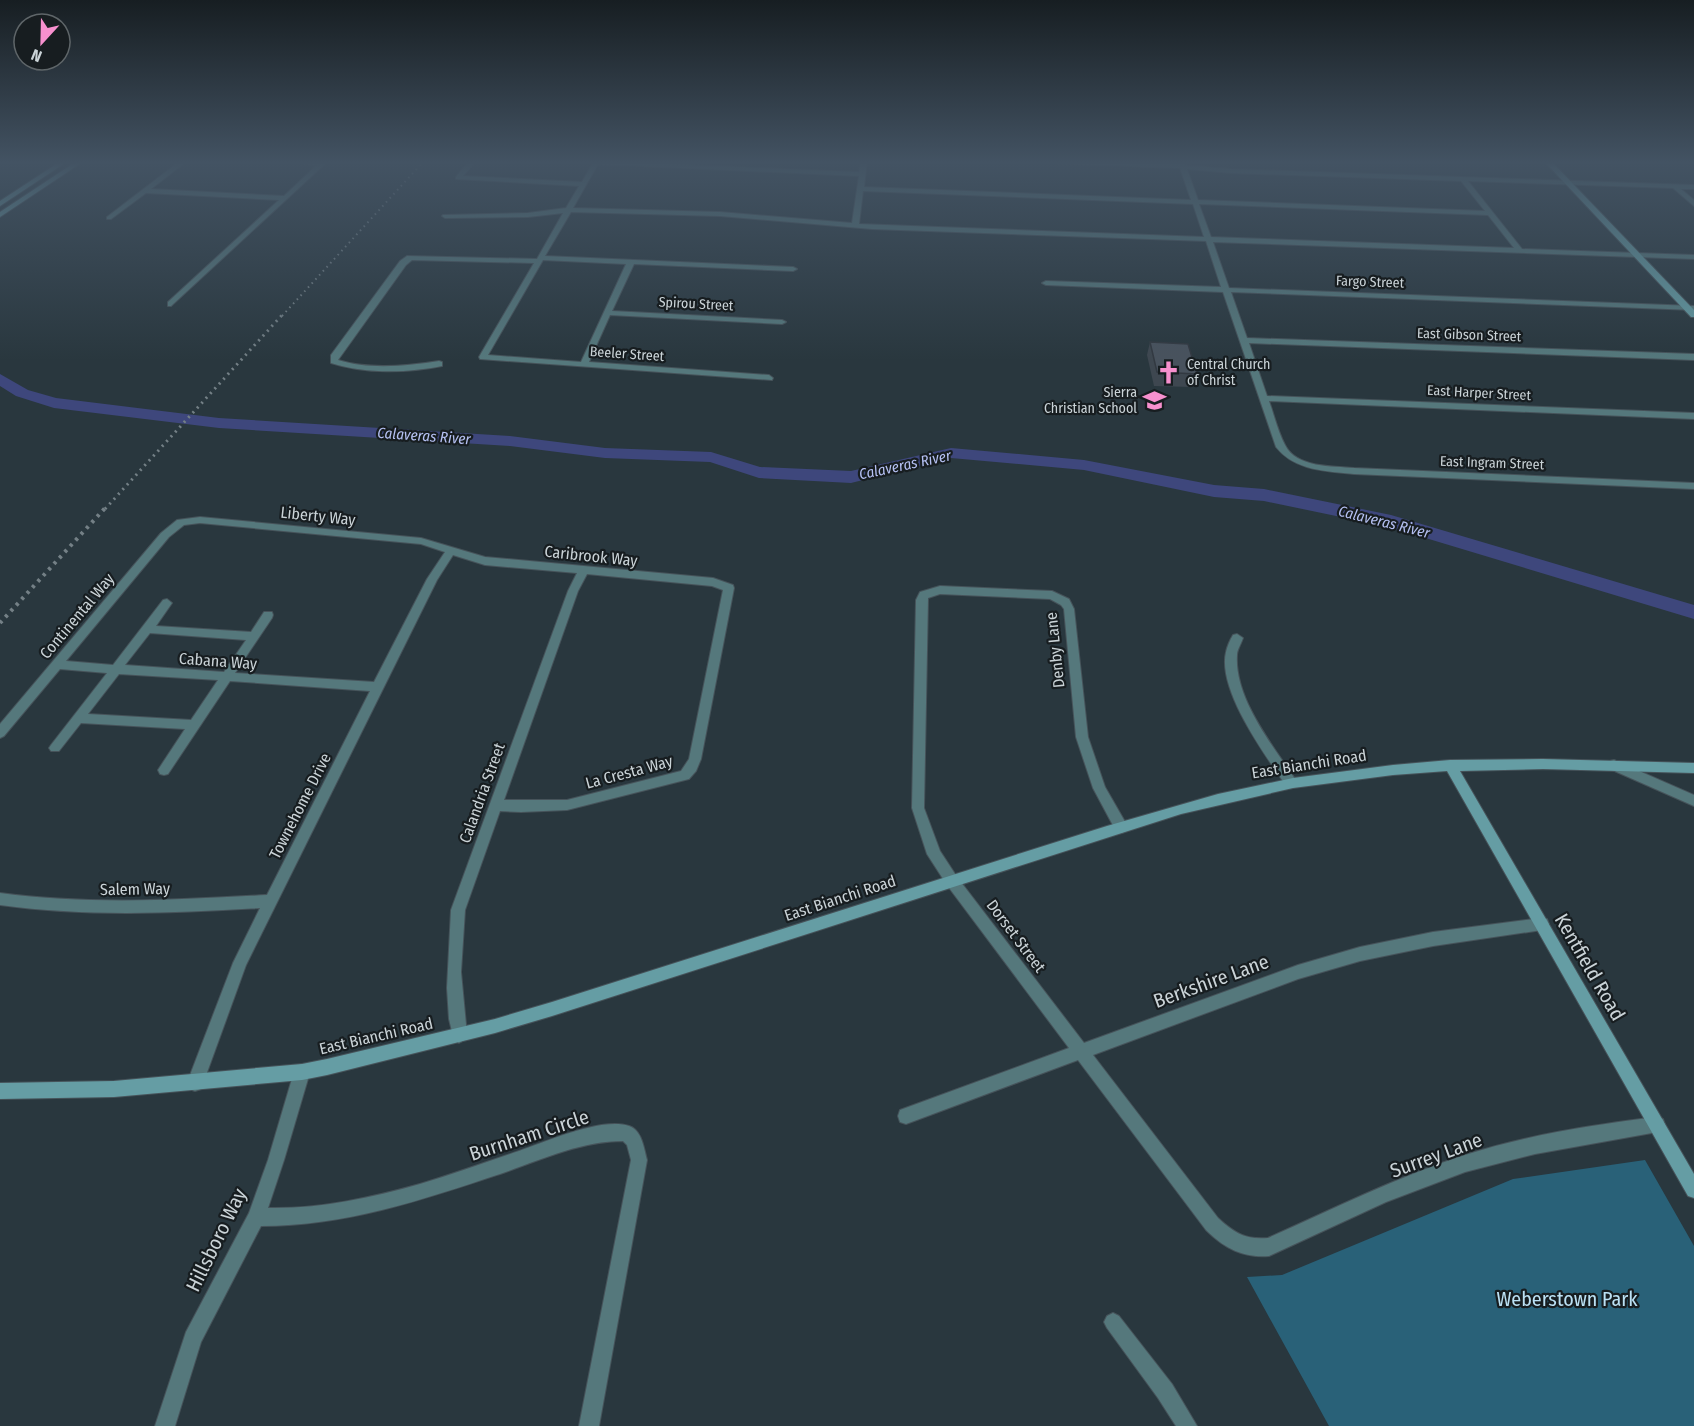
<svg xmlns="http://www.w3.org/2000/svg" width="1694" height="1426" viewBox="0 0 1694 1426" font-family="'Fira Sans Condensed',sans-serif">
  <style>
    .green { fill: #296178 }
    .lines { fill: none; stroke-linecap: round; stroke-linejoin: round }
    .river { fill: #3e477c; fill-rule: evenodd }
    .street-casing { stroke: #46535a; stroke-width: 2 }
    .secondary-casing { stroke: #46535a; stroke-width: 2 }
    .street { fill: #55787c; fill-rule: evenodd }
    .secondary { fill: #659da4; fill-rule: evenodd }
    .rail-far2 { stroke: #748086; stroke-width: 2; stroke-dasharray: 1.5 4; stroke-linecap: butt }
    .rail-far1 { stroke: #748086; stroke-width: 3; stroke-dasharray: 2 4.5; stroke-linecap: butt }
    .rail { stroke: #748086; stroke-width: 4; stroke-dasharray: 3 5; stroke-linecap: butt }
    .wall { fill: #3e4750 }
    .building { fill: #48525d; stroke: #323941; stroke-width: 1.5 }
    .labels { text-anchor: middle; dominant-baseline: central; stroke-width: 4.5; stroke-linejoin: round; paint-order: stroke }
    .far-street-label { font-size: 14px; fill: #cad3d7; stroke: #171d20 }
    .far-poi-label { font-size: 14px; fill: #cad3d7; stroke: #171d20; text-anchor: start }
    .far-water-label { font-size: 15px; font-style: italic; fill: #b5c0f2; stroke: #171d20 }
    .street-label { font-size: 16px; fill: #cad3d7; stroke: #171d20 }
    .near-street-label { font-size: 20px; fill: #cad3d7; stroke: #171d20 }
    .near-park-label { font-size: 20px; fill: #bbe1f4; stroke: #171d20 }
  </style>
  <rect width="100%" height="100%" fill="#29373e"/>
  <polygon class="green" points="1645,1160 1694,1246 1694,1426 1329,1426 1247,1277 1282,1275 1513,1179"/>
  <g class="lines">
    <polygon class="river" points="0,374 28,390 56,398 219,418 510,436 605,448 711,452 760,467 851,471 951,448 1084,460 1214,485 1264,489 1391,515 1694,605 1694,619 1389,527 1264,501 1214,497 1084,470 951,458 851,483 759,478 710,462 605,458 510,446 219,428 54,408 16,396 0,386"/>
    <defs>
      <g id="street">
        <polygon points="180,161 187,161 151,189 284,196 317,165 281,161 328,161 171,306 168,306 168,302 279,200 146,193 111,219 107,219 107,217"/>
        <path d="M 469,161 L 476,161 L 463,176 L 582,182 L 594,161 L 859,172 L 861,161 L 867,161 L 864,187 L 1191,200 L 1180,168 L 1050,163 L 1047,161 L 1179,164 L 1178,161 L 1184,161 L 1185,165 L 1231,169 L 1694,185 L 1694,189 L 1681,189 L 1694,200 L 1694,206 L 1673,188 L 1468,181 L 1522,249 L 1694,255 L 1694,259 L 1213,242 L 1229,288 L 1694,306 L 1694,310 L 1231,292 L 1247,338 L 1694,354 L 1694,360 L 1249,343 L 1267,396 L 1694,413 L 1694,419 L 1269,401 C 1274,415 1278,432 1285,445 C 1296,468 1333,466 1354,468 L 1694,483 L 1694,489 L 1354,474 C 1326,471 1295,471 1276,447 L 1223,292 L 1046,285 L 1042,283 L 1046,281 L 1221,287 L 1206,241 L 872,229 L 720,216 L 571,212 L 545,256 L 793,267 L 797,269 L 793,271 L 634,264 L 612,311 L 782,320 L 786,322 L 782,324 L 610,315 L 589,362 L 769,375 L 773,378 L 772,380 L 480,359 L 479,357 L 534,263 L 412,260 L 406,265 L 338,360 C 369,370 408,366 439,361 L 442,362 L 442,366 C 408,373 365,374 331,363 L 331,355 L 400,261 L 407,256 L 537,259 L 563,213 L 528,217 L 445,218 L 442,216 L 443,215 L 528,213 L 566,208 L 579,186 L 456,179 L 456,177 ZM 598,164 L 859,176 L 852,223 L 720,212 L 573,208 ZM 1187,169 L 1231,173 L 1461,181 L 1485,211 L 1198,200 ZM 863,191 L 1193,204 L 1204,237 L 859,224 ZM 1199,204 L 1488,215 L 1514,248 L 1211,237 ZM 543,260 L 626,264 L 581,362 L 488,355 Z"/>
        <path d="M 200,517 L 421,538 L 485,557 L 713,578 L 733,585 L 734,588 L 701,759 L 696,771 L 689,779 L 567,810 L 521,812 L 500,811 L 465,910 L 461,972 L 467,1035 L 464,1040 L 459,1043 L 454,1040 L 449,1019 L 447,988 L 451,910 L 568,591 L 577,573 L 485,565 L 453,555 L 437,580 L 246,965 L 201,1089 L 195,1091 L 189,1089 L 187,1083 L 233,963 L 260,908 C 173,913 87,917 0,905 L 0,893 C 89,905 177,900 267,895 L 370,691 L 230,681 L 168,774 L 164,775 L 160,774 L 158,770 L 185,729 L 81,723 L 59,751 L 51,751 L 49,748 L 51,745 L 107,673 L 60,669 L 4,736 L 0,738 L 0,724 L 161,533 L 177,520 ZM 200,523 L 421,544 L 445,552 L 427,579 L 374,682 L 235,673 L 272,618 L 273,615 L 272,612 L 264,612 L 251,632 L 156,626 L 172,603 L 167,599 L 163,600 L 113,665 L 66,661 L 169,537 L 184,525 ZM 587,574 L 712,586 L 723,590 L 689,759 L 681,771 L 567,800 L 504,800 L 578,591 ZM 150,633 L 246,640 L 224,672 L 125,665 ZM 119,674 L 218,680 L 191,720 L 88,714 Z"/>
        <path d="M 940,586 L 1052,591 L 1069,599 L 1074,609 L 1088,737 L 1105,787 L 1128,827 L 1126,831 L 1121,833 L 1116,831 L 1093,788 L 1076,737 L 1064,609 L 1061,605 L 1050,599 L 940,594 L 928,598 L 924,808 L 940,851 L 957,877 L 1084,1043 L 1298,965 L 1360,947 L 1433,932 L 1542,918 L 1547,919 L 1549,924 L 1547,929 L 1542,930 L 1433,946 L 1360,961 L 1298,979 L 1093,1055 L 1218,1218 C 1234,1233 1246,1240 1268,1238 C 1333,1209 1397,1177 1465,1155 C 1527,1135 1592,1125 1657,1117 L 1663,1119 L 1665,1125 L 1663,1131 L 1535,1154 L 1465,1172 L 1386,1202 L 1269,1256 C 1243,1258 1224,1248 1206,1230 L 1078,1060 L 906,1124 L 900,1122 L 898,1116 L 900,1110 L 1069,1048 L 947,885 L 927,854 L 912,808 L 916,600 L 920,592 Z"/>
        <path d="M 1237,634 L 1243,638 C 1241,644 1237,650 1237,655 C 1234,698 1273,746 1295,779 L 1297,783 L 1295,787 L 1291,788 L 1287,787 C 1266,756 1217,690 1226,652 C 1227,647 1230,640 1233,635 Z"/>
        <polygon points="1614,760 1694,795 1694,806 1610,769 1608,765 1610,761"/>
        <path d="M 302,1064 L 308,1066 L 310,1072 L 284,1160 L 268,1208 C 320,1209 370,1198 420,1184 C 453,1174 486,1162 519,1151 C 546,1142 601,1117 629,1126 C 642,1130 644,1149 647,1160 L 599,1426 L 579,1426 L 631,1160 L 627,1145 L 623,1141 C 581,1141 540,1160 500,1174 C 422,1200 345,1226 261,1226 L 201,1342 L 175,1426 L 155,1426 L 186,1332 L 249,1213 L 268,1160 L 294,1072 L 296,1066 Z"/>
        <polygon points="1113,1313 1119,1316 1172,1384 1197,1426 1176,1426 1158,1398 1107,1328 1104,1322 1107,1316"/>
      </g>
      <g id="secondary">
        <polygon points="61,161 68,161 0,206 0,201"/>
        <polygon points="77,161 84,161 0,217 0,212"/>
        <polygon points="1544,161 1551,161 1694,310 1694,317 1691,317"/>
        <polygon points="1543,759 1694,763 1694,773 1543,769 1460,771 1694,1174 1694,1198 1688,1196 1447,771 1393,775 1293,788 1181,814 552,1016 495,1033 327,1075 302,1080 114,1097 0,1099 0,1083 114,1081 302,1064 327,1059 495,1019 552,1002 1107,826 1218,794 1293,778 1393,765 1450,760"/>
      </g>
    </defs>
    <use href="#street" class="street-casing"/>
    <use href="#secondary" class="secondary-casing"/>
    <use href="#street" class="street"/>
    <use href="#secondary" class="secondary"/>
    <polyline class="rail-far2" points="282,316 424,161"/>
    <polyline class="rail-far1" points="105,509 283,314"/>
    <polyline class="rail" points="0,623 106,507"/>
  </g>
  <polygon class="wall" points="1150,342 1197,374 1192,387 1154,386 1147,355"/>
  <polygon class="building" points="1150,342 1188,344 1197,374 1157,372"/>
  <linearGradient id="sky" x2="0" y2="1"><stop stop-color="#171e22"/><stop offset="0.45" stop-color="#435363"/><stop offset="1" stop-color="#435363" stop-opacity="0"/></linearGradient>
  <rect width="1694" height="361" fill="url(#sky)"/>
  <defs>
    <symbol id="church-bare" viewBox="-9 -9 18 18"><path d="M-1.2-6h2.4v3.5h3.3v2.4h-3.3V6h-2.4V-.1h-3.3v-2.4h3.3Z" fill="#f790ce" stroke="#171d20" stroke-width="2.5" paint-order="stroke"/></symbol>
    <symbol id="school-bare" viewBox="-9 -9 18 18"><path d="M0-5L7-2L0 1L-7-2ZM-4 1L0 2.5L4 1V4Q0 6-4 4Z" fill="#f790ce" stroke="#171d20" stroke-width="2.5" paint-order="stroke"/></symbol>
  </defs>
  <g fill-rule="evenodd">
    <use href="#church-bare" x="1152" y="356" width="33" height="33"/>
    <use href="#school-bare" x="1138" y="384" width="33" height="33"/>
  </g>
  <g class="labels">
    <g class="far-street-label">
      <text transform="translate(1370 282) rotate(2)">Fargo Street</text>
      <text transform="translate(696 304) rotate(3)">Spirou Street</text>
      <text transform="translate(1469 335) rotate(2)">East Gibson Street</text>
      <text transform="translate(627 354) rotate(4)">Beeler Street</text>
      <text transform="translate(1479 393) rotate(3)">East Harper Street</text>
      <text transform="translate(1492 463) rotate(2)">East Ingram Street</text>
    </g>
    <g class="far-poi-label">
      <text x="1187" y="364">Central Church<tspan x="1187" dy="16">of Christ</tspan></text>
      <text x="1137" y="392" text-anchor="end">Sierra<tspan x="1137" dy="16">Christian School</tspan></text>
    </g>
    <g class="far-water-label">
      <text transform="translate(424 436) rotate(4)">Calaveras River</text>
      <text transform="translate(905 465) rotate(-12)">Calaveras River</text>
      <text transform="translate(1384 522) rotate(14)">Calaveras River</text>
    </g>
    <g class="street-label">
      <text transform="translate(318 516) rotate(6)">Liberty Way</text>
      <text transform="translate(591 556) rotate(6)">Caribrook Way</text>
      <text transform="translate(77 616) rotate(-50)">Continental Way</text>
      <text transform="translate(1055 650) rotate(-96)">Denby Lane</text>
      <text transform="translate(218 661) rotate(4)">Cabana Way</text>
      <text transform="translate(1309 764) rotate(-9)">East Bianchi Road</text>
      <text transform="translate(629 772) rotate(-15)">La Cresta Way</text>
      <text transform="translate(482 793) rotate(-70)">Calandria Street</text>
      <text transform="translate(300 806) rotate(-63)">Townehome Drive</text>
      <text transform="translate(135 889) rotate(-1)">Salem Way</text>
      <text transform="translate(840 898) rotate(-18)">East Bianchi Road</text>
      <text transform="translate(1016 936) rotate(53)">Dorset Street</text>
      <text transform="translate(376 1036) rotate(-13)">East Bianchi Road</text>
    </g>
    <g class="near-street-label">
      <text transform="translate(1590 967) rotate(60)">Kentfield Road</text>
      <text transform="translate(1211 981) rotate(-20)">Berkshire Lane</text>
      <text transform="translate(529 1135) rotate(-18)">Burnham Circle</text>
      <text transform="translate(1436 1155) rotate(-20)">Surrey Lane</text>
      <text transform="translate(216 1240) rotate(-64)">Hillsboro Way</text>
    </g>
    <g class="near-park-label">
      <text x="1567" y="1299">Weberstown Park</text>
    </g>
  </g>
  <g transform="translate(42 42) rotate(202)"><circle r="28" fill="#171d20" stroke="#5f6669" stroke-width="1.5"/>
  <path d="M0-4.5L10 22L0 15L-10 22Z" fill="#f790ce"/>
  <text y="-9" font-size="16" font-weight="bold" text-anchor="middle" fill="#cad3d7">N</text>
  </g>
</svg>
